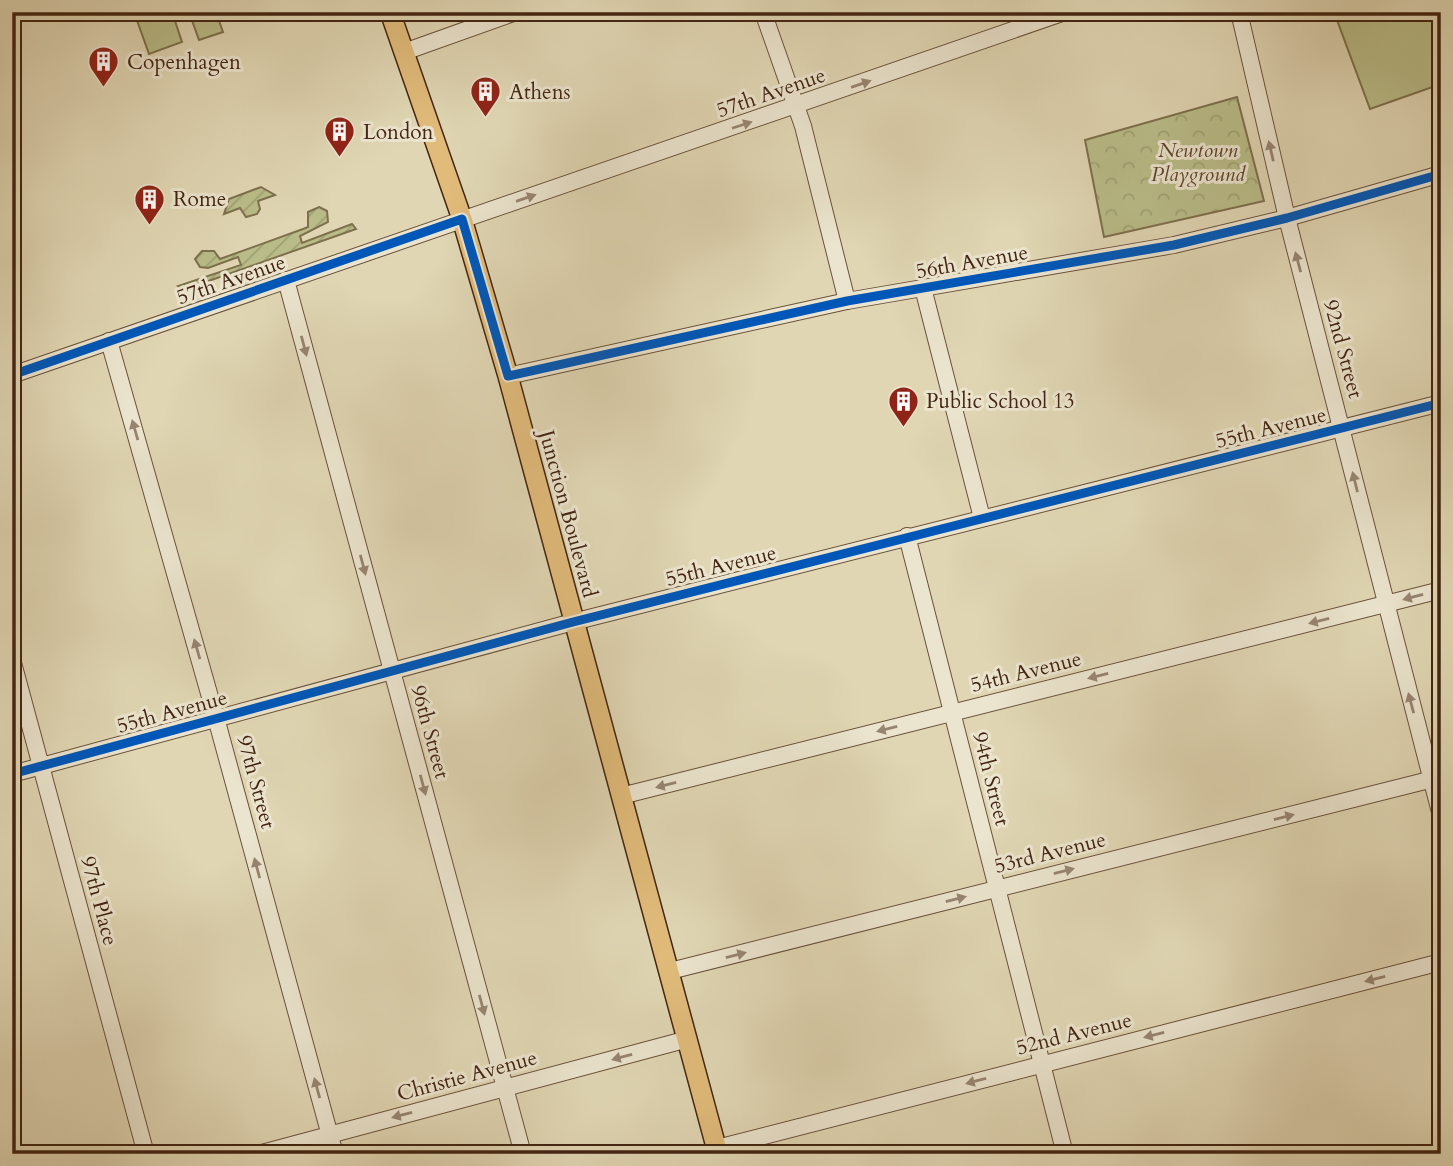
<svg xmlns="http://www.w3.org/2000/svg" width="1453" height="1166" viewBox="0 0 1453 1166" font-family="Cardo,serif">
  <style>
    .grass { fill: #b9bc88; stroke: #7e704d; stroke-width: 2 }
    .park { fill: url(#park-crowns); stroke: #7e704d; stroke-width: 2 }
    .garden { fill: url(#garden-furrows); stroke: #7e704d; stroke-width: 2 }
    .lines { fill: none; stroke-linecap: round; stroke-linejoin: round }
    .minor-casing { stroke: #6a513a; stroke-width: 18 }
    .major-casing { stroke: #432512; stroke-width: 22 }
    .minor { stroke: #ebe4ce; stroke-width: 16 }
    .major { stroke: #e0bb7a; stroke-width: 19 }
    .cycleway-casing { stroke: #ebe4ce; stroke-width: 13 }
    .cycleway { stroke: #0057b8; stroke-width: 9 }
    .oneway { fill: #978470 }
    .labels { text-anchor: middle; dominant-baseline: central; stroke-width: 6; stroke-linejoin: round; paint-order: stroke }
    .poi-label { font-size: 21px; fill: #432512; stroke: #ebe4ce; text-anchor: start }
    .street-label { font-size: 21px; fill: #432512; stroke: #ebe4ce }
    .park-label { font-size: 21px; font-style: italic; fill: #5b432a; stroke: #ebe4ce }
  </style>
  <defs>
    <pattern id="park-crowns" width="20" height="18" patternUnits="userSpaceOnUse" patternTransform="scale(1.75)"><rect width="20" height="18" fill="#b9bc88"/><path d="M2 6a3 3 0 1 1 6 0M12 15a3 3 0 1 1 6 0" fill="none" stroke="#a0a174"/></pattern>
    <pattern id="garden-furrows" width="10" height="10" patternUnits="userSpaceOnUse" patternTransform="scale(1.75)"><rect width="10" height="10" fill="#b9bc88"/><path d="M-1 1l2-2M0 10L10 0M9 11l2-2" fill="none" stroke="#a0a174"/></pattern>
  </defs>
  <rect width="100%" height="100%" fill="#e0d6b3"/>
  <filter id="stains"><feTurbulence type="fractalNoise" baseFrequency=".00286" numOctaves="4"/><feColorMatrix values="0 0 0 0 .2 0 0 0 0 .09 0 0 0 0 .02 0 0 0 .5 -.17"/></filter>
  <radialGradient id="worn" r=".72"><stop offset=".6" stop-color="#630" stop-opacity="0"/><stop offset="1" stop-color="#630" stop-opacity=".3"/></radialGradient>
  <g class="grass">
    <polygon points="134,12 172,12 182,42 149,54"/>
    <polygon points="189,12 216,12 223,32 199,40"/>
    <polygon points="1334,12 1441,12 1441,84 1370,109"/>
  </g>
  <polygon class="park" points="1237,97 1264,201 1104,237 1085,140"/>
  <g class="garden">
    <polygon points="261,187 275,195 258,201 260,209 257,214 246,217 240,208 224,214 229,199"/>
    <polygon points="319,207 327,211 328,222 300,236 302,243 352,224 356,229 183,290 178,286 241,265 238,257 208,268 200,267 195,259 202,251 214,251 220,259 303,229 308,227 308,212"/>
  </g>
  <g class="lines">
    <defs>
      <g id="minor">
        <polyline points="763,12 803,126 847,301"/>
        <polyline points="1239,12 1287,218 1441,816"/>
        <polyline points="404,52 516,12"/>
        <polyline points="286,280 523,1154"/>
        <polyline points="923,288 982,518"/>
        <polyline points="109,341 216,718 335,1154"/>
        <polyline points="12,375 1065,12"/>
        <polyline points="508,376 847,301 1174,245 1287,218 1441,174"/>
        <polyline points="907,536 1065,1154"/>
        <polyline points="12,659 146,1154"/>
        <polyline points="12,774 573,622 1441,403"/>
        <polyline points="621,796 1441,590"/>
        <polyline points="670,971 1441,777"/>
        <polyline points="717,1148 1441,962"/>
        <polyline points="258,1154 688,1039"/>
        <polyline points="1430,1154 1441,1151"/>
      </g>
      <polyline id="major" points="390,12 462,219 508,376 718,1154"/>
    </defs>
    <use href="#minor" class="minor-casing"/>
    <use href="#major" class="major-casing"/>
    <use href="#minor" class="minor"/>
    <use href="#major" class="major"/>
    <defs>
      <g id="cycleway">
        <polyline points="12,375 462,219 508,376 847,301 1174,245 1287,218 1441,174"/>
        <polyline points="12,774 573,622 1441,403"/>
      </g>
    </defs>
    <use href="#cycleway" class="cycleway-casing"/>
    <use href="#cycleway" class="cycleway"/>
  </g>
  <defs><path id="oneway-solid" d="M-6-.8H1V-3.2L6.5 0L1 3.2V.8H-6Z" transform="scale(1.75)"/></defs>
  <g class="oneway">
    <use href="#oneway-solid" transform="translate(861 84) rotate(-19)"/>
    <use href="#oneway-solid" transform="translate(742 125) rotate(-18)"/>
    <use href="#oneway-solid" transform="translate(1271 151) rotate(-103)"/>
    <use href="#oneway-solid" transform="translate(526 198) rotate(-19)"/>
    <use href="#oneway-solid" transform="translate(1298 262) rotate(-105)"/>
    <use href="#oneway-solid" transform="translate(304 346) rotate(75)"/>
    <use href="#oneway-solid" transform="translate(135 430) rotate(-106)"/>
    <use href="#oneway-solid" transform="translate(1355 482) rotate(-104)"/>
    <use href="#oneway-solid" transform="translate(363 565) rotate(75)"/>
    <use href="#oneway-solid" transform="translate(1413 597) rotate(165)"/>
    <use href="#oneway-solid" transform="translate(1319 621) rotate(166)"/>
    <use href="#oneway-solid" transform="translate(197 649) rotate(-106)"/>
    <use href="#oneway-solid" transform="translate(1098 676) rotate(166)"/>
    <use href="#oneway-solid" transform="translate(1411 703) rotate(-105)"/>
    <use href="#oneway-solid" transform="translate(887 729) rotate(166)"/>
    <use href="#oneway-solid" transform="translate(423 785) rotate(75)"/>
    <use href="#oneway-solid" transform="translate(666 785) rotate(166)"/>
    <use href="#oneway-solid" transform="translate(1284 817) rotate(-14)"/>
    <use href="#oneway-solid" transform="translate(257 868) rotate(-105)"/>
    <use href="#oneway-solid" transform="translate(1064 871) rotate(-14)"/>
    <use href="#oneway-solid" transform="translate(956 899) rotate(-14)"/>
    <use href="#oneway-solid" transform="translate(736 955) rotate(-14)"/>
    <use href="#oneway-solid" transform="translate(1375 979) rotate(166)"/>
    <use href="#oneway-solid" transform="translate(482 1005) rotate(75)"/>
    <use href="#oneway-solid" transform="translate(1154 1035) rotate(166)"/>
    <use href="#oneway-solid" transform="translate(622 1057) rotate(165)"/>
    <use href="#oneway-solid" transform="translate(976 1081) rotate(165)"/>
    <use href="#oneway-solid" transform="translate(317 1088) rotate(-105)"/>
    <use href="#oneway-solid" transform="translate(402 1115) rotate(165)"/>
  </g>
  <defs>
    <symbol id="building-pin" viewBox="-11 -11 22 30"><path d="M0 17L-7.5 6A9.5 9.5 0 1 1 7.5 6Z" fill="#8f2418" stroke="#ebe4ce"/><path d="M-4-6H4V6H1V3H-1V6H-4ZM-2.5-4.3h1.7v1.8h-1.7ZM.8-4.3h1.7v1.8H.8ZM-2.5-1h1.7V.8h-1.7ZM.8-1h1.7V.8H.8Z" fill="#fff"/></symbol>
  </defs>
  <g fill-rule="evenodd">
    <use href="#building-pin" x="86" y="44" width="35" height="47"/>
    <use href="#building-pin" x="468" y="74" width="35" height="47"/>
    <use href="#building-pin" x="322" y="114" width="35" height="47"/>
    <use href="#building-pin" x="132" y="182" width="35" height="47"/>
    <use href="#building-pin" x="886" y="384" width="35" height="47"/>
  </g>
  <g class="labels">
    <g class="poi-label">
      <text x="127" y="62">Copenhagen</text>
      <text x="509" y="92">Athens</text>
      <text x="363" y="132">London</text>
      <text x="173" y="199">Rome</text>
      <text x="926" y="401">Public School 13</text>
    </g>
    <g class="street-label">
      <text transform="translate(771 93) rotate(-19)">57th Avenue</text>
      <text transform="translate(972 262) rotate(-10)">56th Avenue</text>
      <text transform="translate(231 280) rotate(-19)">57th Avenue</text>
      <text transform="translate(1343 349) rotate(75)">92nd Street</text>
      <text transform="translate(1271 428) rotate(-14)">55th Avenue</text>
      <text transform="translate(568 514) rotate(75)">Junction Boulevard</text>
      <text transform="translate(721 566) rotate(-14)">55th Avenue</text>
      <text transform="translate(1026 672) rotate(-14)">54th Avenue</text>
      <text transform="translate(172 712) rotate(-15)">55th Avenue</text>
      <text transform="translate(430 732) rotate(75)">96th Street</text>
      <text transform="translate(991 779) rotate(76)">94th Street</text>
      <text transform="translate(256 782) rotate(75)">97th Street</text>
      <text transform="translate(1050 853) rotate(-14)">53rd Avenue</text>
      <text transform="translate(99 901) rotate(75)">97th Place</text>
      <text transform="translate(1074 1034) rotate(-14)">52nd Avenue</text>
      <text transform="translate(467 1076) rotate(-15)">Christie Avenue</text>
    </g>
    <g class="park-label">
      <text x="1198" y="150">Newtown<tspan x="1198" dy="24">Playground</tspan></text>
    </g>
  </g>
  <rect width="1453" height="1166" fill="none" stroke="#e0d6b3" stroke-width="42"/>
  <rect x="14" y="14" width="1425" height="1138" fill="none" stroke="#432512" stroke-width="3.5"/>
  <rect x="21" y="21" width="1411" height="1124" fill="none" stroke="#432512" stroke-width="2"/>
  <rect width="100%" height="100%" filter="url(#stains)"/>
  <rect width="100%" height="100%" fill="url(#worn)"/>
</svg>
